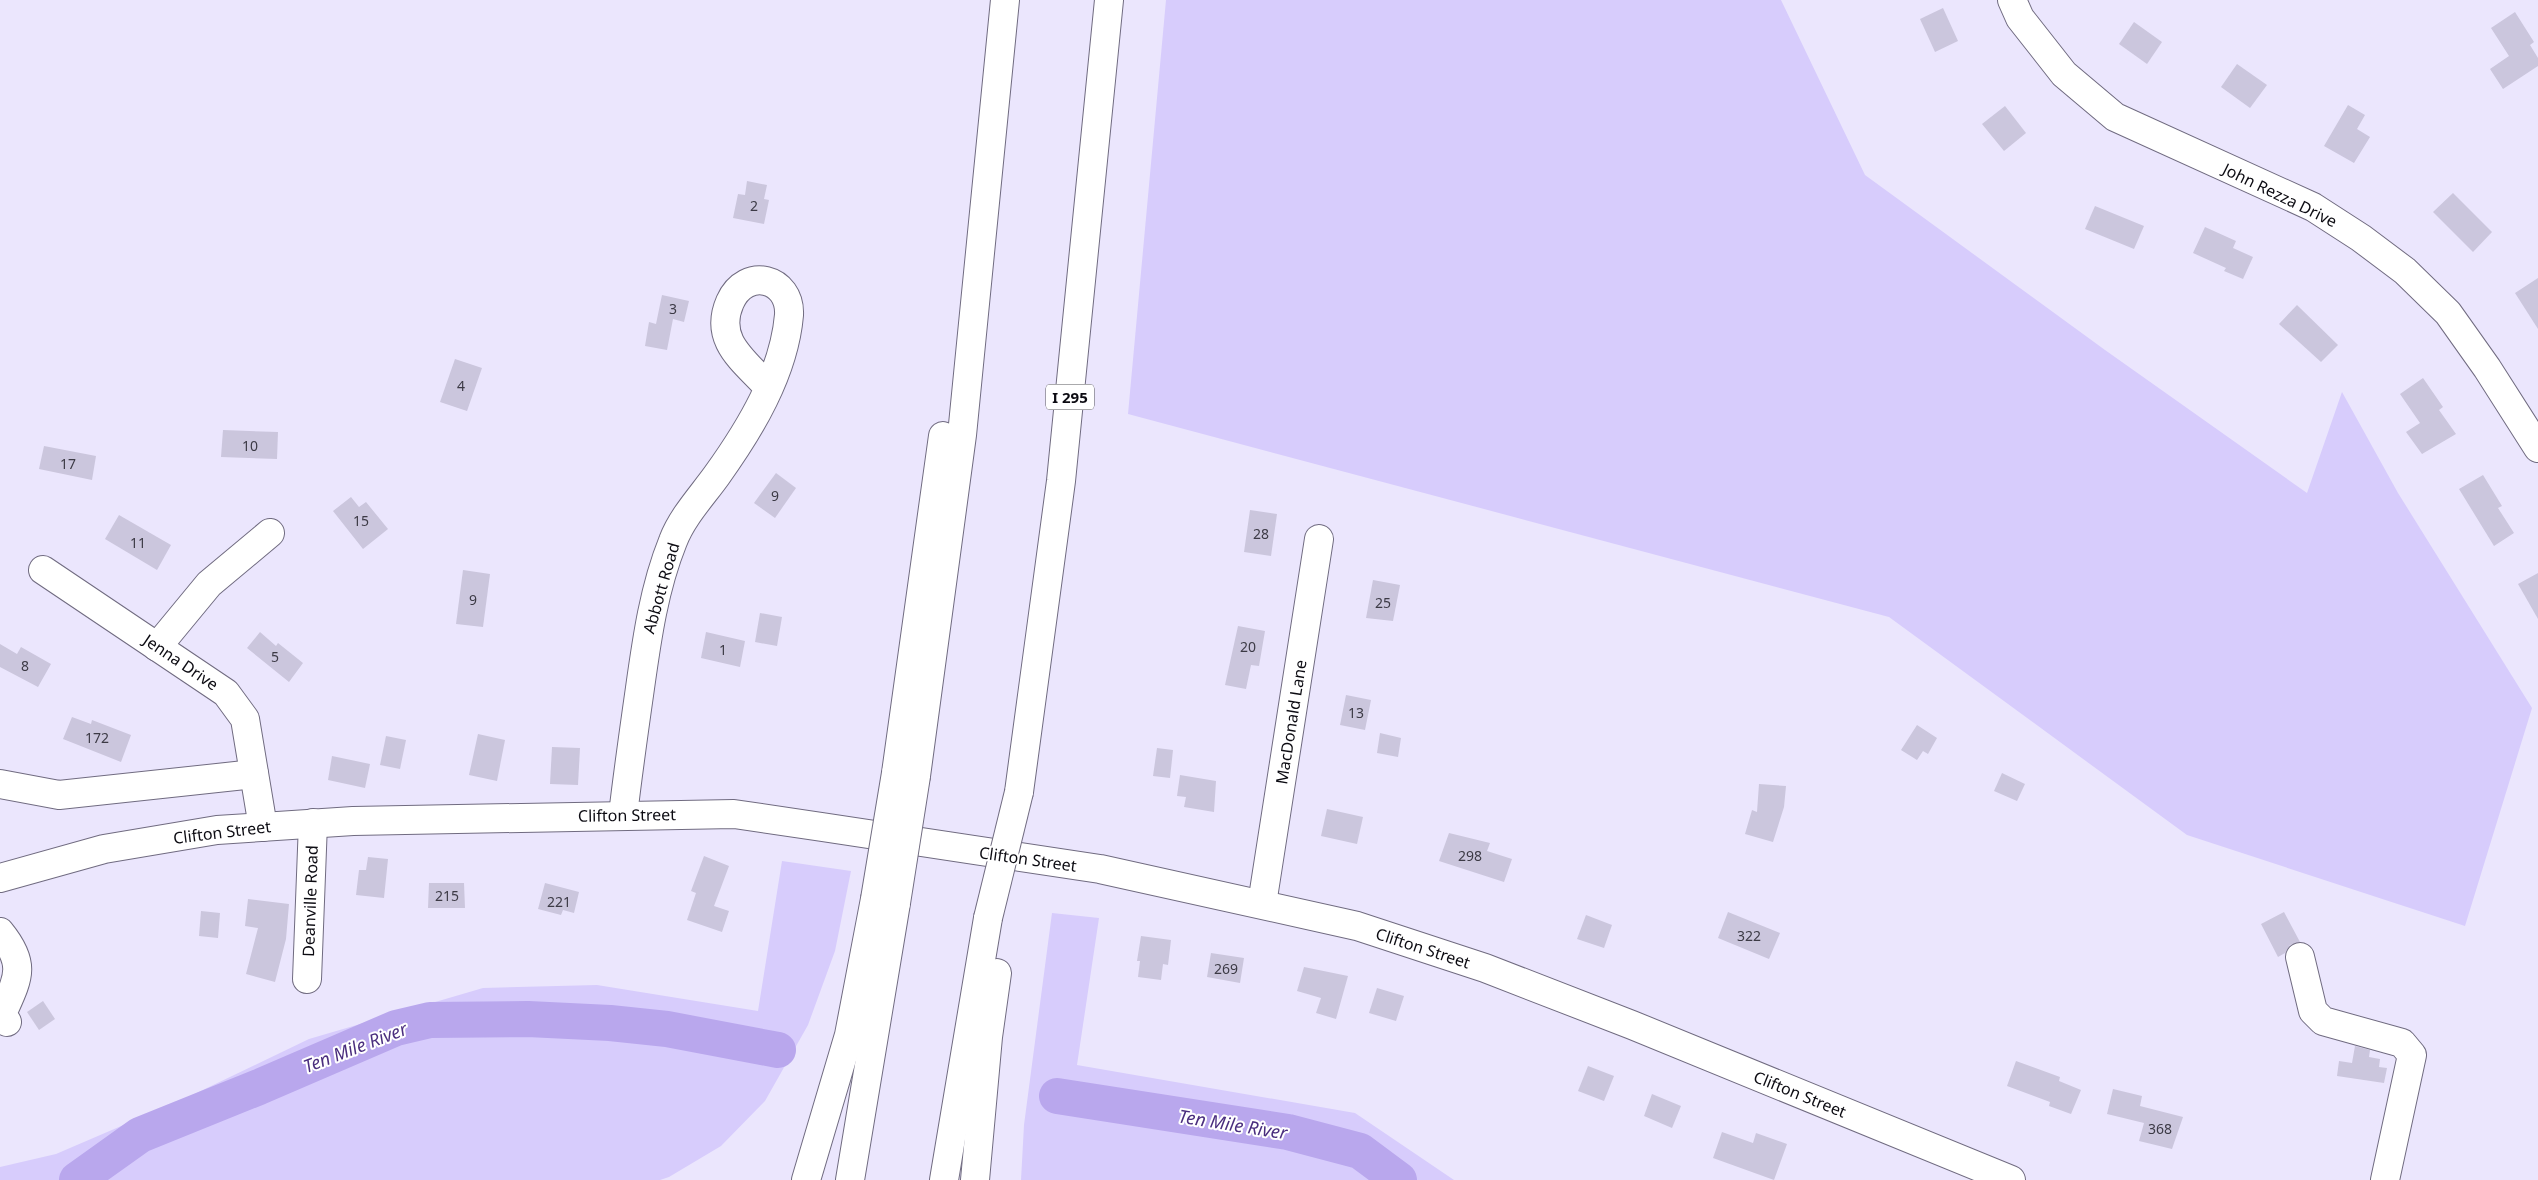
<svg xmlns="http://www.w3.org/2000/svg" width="2538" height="1180" viewBox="0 0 2538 1180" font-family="'Noto Sans',sans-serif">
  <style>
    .green { fill: #d7ccfc }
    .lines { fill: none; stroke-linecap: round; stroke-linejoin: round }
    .river { stroke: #b9a7ed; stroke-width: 36 }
    .building { fill: #cbc6dd }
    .minor-casing { stroke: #706b80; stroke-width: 30 }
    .highway-casing { stroke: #706b80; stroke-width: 30 }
    .minor { stroke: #fff; stroke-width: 28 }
    .highway { stroke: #fff; stroke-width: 28 }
    .highway-bridge-casing { stroke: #706b80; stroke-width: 30; stroke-linecap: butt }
    .highway-bridge { stroke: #fff; stroke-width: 28 }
    .labels { text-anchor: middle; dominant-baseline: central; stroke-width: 4; stroke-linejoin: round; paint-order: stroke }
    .number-label { font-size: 14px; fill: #3c3a45 }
    .shield { fill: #fff; stroke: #555459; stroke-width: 1 }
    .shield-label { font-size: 15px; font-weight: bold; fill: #0c0b12 }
    .street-label { font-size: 16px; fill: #0c0b12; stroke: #fff }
    .water-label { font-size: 18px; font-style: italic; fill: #4a2e7e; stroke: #fff }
  </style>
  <rect width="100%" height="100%" fill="#ebe6fd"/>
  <g class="green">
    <polygon points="1166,0 1781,0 1865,175 2105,350 2307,493 2342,392 2398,493 2532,708 2465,926 2187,835 1889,617 1128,414"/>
    <polygon points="782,861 851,871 835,951 808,1025 765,1101 721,1146 669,1177 660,1180 0,1180 0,1167 56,1154 184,1099 309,1039 483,988 597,985 758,1011"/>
    <polygon points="1052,913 1099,918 1077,1065 1355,1113 1454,1180 1021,1180 1024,1125"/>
  </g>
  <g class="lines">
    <g class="river">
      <polyline points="1057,1096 1288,1132 1360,1151 1399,1180"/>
      <polyline points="77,1180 140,1135 259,1087 396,1028 430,1020 528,1019 610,1023 667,1029 778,1050"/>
    </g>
  </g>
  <g class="building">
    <polygon points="1943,8 1958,41 1935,52 1920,19"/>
    <polygon points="2515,12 2534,42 2530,45 2538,58 2538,66 2503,89 2490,69 2509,56 2491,28"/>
    <polygon points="2134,22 2162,42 2147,64 2119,44"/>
    <polygon points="2237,64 2267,85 2250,108 2221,87"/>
    <polygon points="2348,105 2365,115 2357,129 2370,137 2354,163 2324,146"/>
    <polygon points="2005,106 2026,133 2004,151 1982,124"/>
    <polygon points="747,181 767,185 764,199 769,200 764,224 733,218 738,194 745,195"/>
    <polygon points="2453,193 2492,232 2473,252 2433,212"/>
    <polygon points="2095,206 2144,226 2134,249 2085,229"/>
    <polygon points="2205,227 2236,241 2233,248 2253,257 2243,279 2224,271 2226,268 2193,253"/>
    <polygon points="2538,278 2538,329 2515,293"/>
    <polygon points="662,295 689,301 684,322 673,319 667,350 645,346 649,322 656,324"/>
    <polygon points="2297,305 2338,345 2321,362 2279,324"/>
    <polygon points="455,359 482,368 467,411 440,402"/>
    <polygon points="2423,378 2443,407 2439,410 2456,434 2422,454 2406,432 2420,423 2400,394"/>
    <polygon points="223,430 278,432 277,459 221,457"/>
    <polygon points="44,446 96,456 92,480 39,469"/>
    <polygon points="776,473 796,488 775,518 754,503"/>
    <polygon points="2483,475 2502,506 2498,508 2514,533 2494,546 2459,489"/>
    <polygon points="351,497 359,507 366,502 388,529 363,549 333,511"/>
    <polygon points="1250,510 1277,514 1271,556 1244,552"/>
    <polygon points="119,515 171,545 157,570 105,539"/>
    <polygon points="463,570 490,574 483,627 456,624"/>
    <polygon points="2538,573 2538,619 2518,584"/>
    <polygon points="1373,580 1400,585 1393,621 1366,618"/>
    <polygon points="760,613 782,617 777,646 755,642"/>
    <polygon points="1238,626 1265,631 1259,666 1251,665 1246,689 1225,685"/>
    <polygon points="260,632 276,646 278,643 303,663 289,682 247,648"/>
    <polygon points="706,632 745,641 740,667 701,658"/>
    <polygon points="0,644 17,654 21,647 51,664 38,687 0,667"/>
    <polygon points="1346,695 1371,700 1365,730 1340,725"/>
    <polygon points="72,717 91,724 92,720 131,735 121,762 63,739"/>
    <polygon points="1917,725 1937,738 1928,754 1923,751 1917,760 1901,750"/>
    <polygon points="1380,733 1401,738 1398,757 1377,753"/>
    <polygon points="478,734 505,740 497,781 469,775"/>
    <polygon points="386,736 406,740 400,769 380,765"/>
    <polygon points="552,747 580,748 578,785 550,784"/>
    <polygon points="1157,748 1173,750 1170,778 1153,776"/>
    <polygon points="332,756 370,764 365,788 328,780"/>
    <polygon points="2002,773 2025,784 2017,801 1994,791"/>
    <polygon points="1180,775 1216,781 1214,812 1184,807 1186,797 1177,796"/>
    <polygon points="1759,784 1786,786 1784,807 1773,842 1745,834 1752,810 1757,812"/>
    <polygon points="1327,809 1363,817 1357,844 1321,836"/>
    <polygon points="1449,833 1490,843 1487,851 1512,859 1504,882 1439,861"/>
    <polygon points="704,856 729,866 714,906 729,911 722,932 687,920 696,893 691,891"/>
    <polygon points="368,857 388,859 384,898 356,895 359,870 366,870"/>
    <polygon points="429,883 464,883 465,908 428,908"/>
    <polygon points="545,883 579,892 574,913 563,910 561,915 538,909"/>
    <polygon points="248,899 289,904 286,939 275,982 246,974 258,928 245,926"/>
    <polygon points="201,911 220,913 218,938 199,936"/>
    <polygon points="1728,912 1780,933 1769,959 1718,938"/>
    <polygon points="2284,912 2300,942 2290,945 2285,953 2278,957 2261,924"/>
    <polygon points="1586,915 1612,925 1604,948 1577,939"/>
    <polygon points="1141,936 1171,940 1168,965 1163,964 1161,980 1138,977 1140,961 1137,961"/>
    <polygon points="1211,953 1244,958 1240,983 1207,977"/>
    <polygon points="1304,967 1348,976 1336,1019 1316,1013 1321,998 1297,991"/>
    <polygon points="1377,988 1404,996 1396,1021 1369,1013"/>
    <polygon points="43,1001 55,1019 39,1030 27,1012"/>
    <polygon points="2355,1046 2370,1050 2369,1057 2380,1059 2379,1067 2387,1068 2384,1083 2337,1076 2339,1061 2352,1063"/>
    <polygon points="2016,1061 2060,1077 2059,1081 2081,1090 2071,1114 2049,1106 2050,1102 2007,1086"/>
    <polygon points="1588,1066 1614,1076 1604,1101 1578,1091"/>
    <polygon points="2113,1089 2142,1096 2140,1106 2183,1117 2172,1149 2139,1141 2144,1123 2107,1114"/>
    <polygon points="1652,1094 1681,1106 1672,1128 1644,1116"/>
    <polygon points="1722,1132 1753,1143 1756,1133 1787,1144 1774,1180 1713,1158"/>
  </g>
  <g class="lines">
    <defs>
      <g id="minor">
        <polyline points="2012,0 2020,18 2064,74 2115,117 2313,207 2361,238 2405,271 2448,313 2487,368 2538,448"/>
        <polyline points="43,570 226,693 245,719 263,827"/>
        <polyline points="157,647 209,584 270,533"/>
        <polyline points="0,784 59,795 254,774"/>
        <path d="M 623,815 C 628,772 634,730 640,688 C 647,638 654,588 673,541 C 682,517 702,496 717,475 C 750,429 784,373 789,315 C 791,278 746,266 730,302 C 713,341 745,361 768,387"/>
        <polyline points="0,878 104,849 217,830 353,821 734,814 822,827 1100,869 1357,926 1485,968 1632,1025 2011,1180"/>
        <polyline points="1262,904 1319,539"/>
        <path d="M 0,932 C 27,965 18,978 2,1014 L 7,1022"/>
        <polyline points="2300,957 2313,1011 2323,1021 2402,1043 2412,1055 2385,1180"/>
        <polyline points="307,979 313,823"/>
      </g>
      <g id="highway">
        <polyline points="896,773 943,436"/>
        <polyline points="916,776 962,435 1005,0"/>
        <polyline points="1019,792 1061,481 1109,0"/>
        <polyline points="806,1180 849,1035 875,899"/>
        <polyline points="850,1180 896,903"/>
        <polyline points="944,1180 988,918"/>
        <polyline points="975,1180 988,1037 997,973"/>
      </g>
    </defs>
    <use href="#minor" class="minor-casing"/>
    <use href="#highway" class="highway-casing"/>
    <use href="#minor" class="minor"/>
    <use href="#highway" class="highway"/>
    <defs>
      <g id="highway-bridge">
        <polyline points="875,899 896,773"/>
        <polyline points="896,903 916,776"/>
        <polyline points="988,918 1019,792"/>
      </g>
    </defs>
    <use href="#highway-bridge" class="highway-bridge-casing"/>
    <use href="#highway-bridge" class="highway-bridge"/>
  </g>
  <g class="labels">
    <g class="number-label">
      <text x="754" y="205">2</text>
      <text x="673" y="308">3</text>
      <text x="461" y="385">4</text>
      <text x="250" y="445">10</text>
      <text x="68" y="463">17</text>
      <text x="775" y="495">9</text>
      <text x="361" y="520">15</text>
      <text x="1261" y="533">28</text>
      <text x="138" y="542">11</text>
      <text x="473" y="599">9</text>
      <text x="1383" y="602">25</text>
      <text x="1248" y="646">20</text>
      <text x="723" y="649">1</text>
      <text x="275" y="656">5</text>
      <text x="25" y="665">8</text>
      <text x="1356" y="712">13</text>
      <text x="97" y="737">172</text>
      <text x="1470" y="855">298</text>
      <text x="447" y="895">215</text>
      <text x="559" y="901">221</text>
      <text x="1749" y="935">322</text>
      <text x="1226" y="968">269</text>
      <text x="2160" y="1128">368</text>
    </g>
    <rect class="shield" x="1046" y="384.5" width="48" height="25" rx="4"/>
    <g class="shield-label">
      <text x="1070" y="397">I 295</text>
    </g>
    <g class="street-label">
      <text transform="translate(2280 195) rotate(26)">John Rezza Drive</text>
      <text transform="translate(661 588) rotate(-74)">Abbott Road</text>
      <text transform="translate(181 662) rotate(34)">Jenna Drive</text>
      <text transform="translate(1291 722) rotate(-81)">MacDonald Lane</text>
      <text transform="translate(627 815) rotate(-1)">Clifton Street</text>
      <text transform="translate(222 832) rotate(-7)">Clifton Street</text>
      <text transform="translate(1028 859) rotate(8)">Clifton Street</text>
      <text transform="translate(310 901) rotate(-88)">Deanville Road</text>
      <text transform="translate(1423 948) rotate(18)">Clifton Street</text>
      <text transform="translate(1800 1094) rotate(22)">Clifton Street</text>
    </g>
    <g class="water-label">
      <text transform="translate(355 1047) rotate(-21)">Ten Mile River</text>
      <text transform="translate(1233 1124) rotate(9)">Ten Mile River</text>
    </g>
  </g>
</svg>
